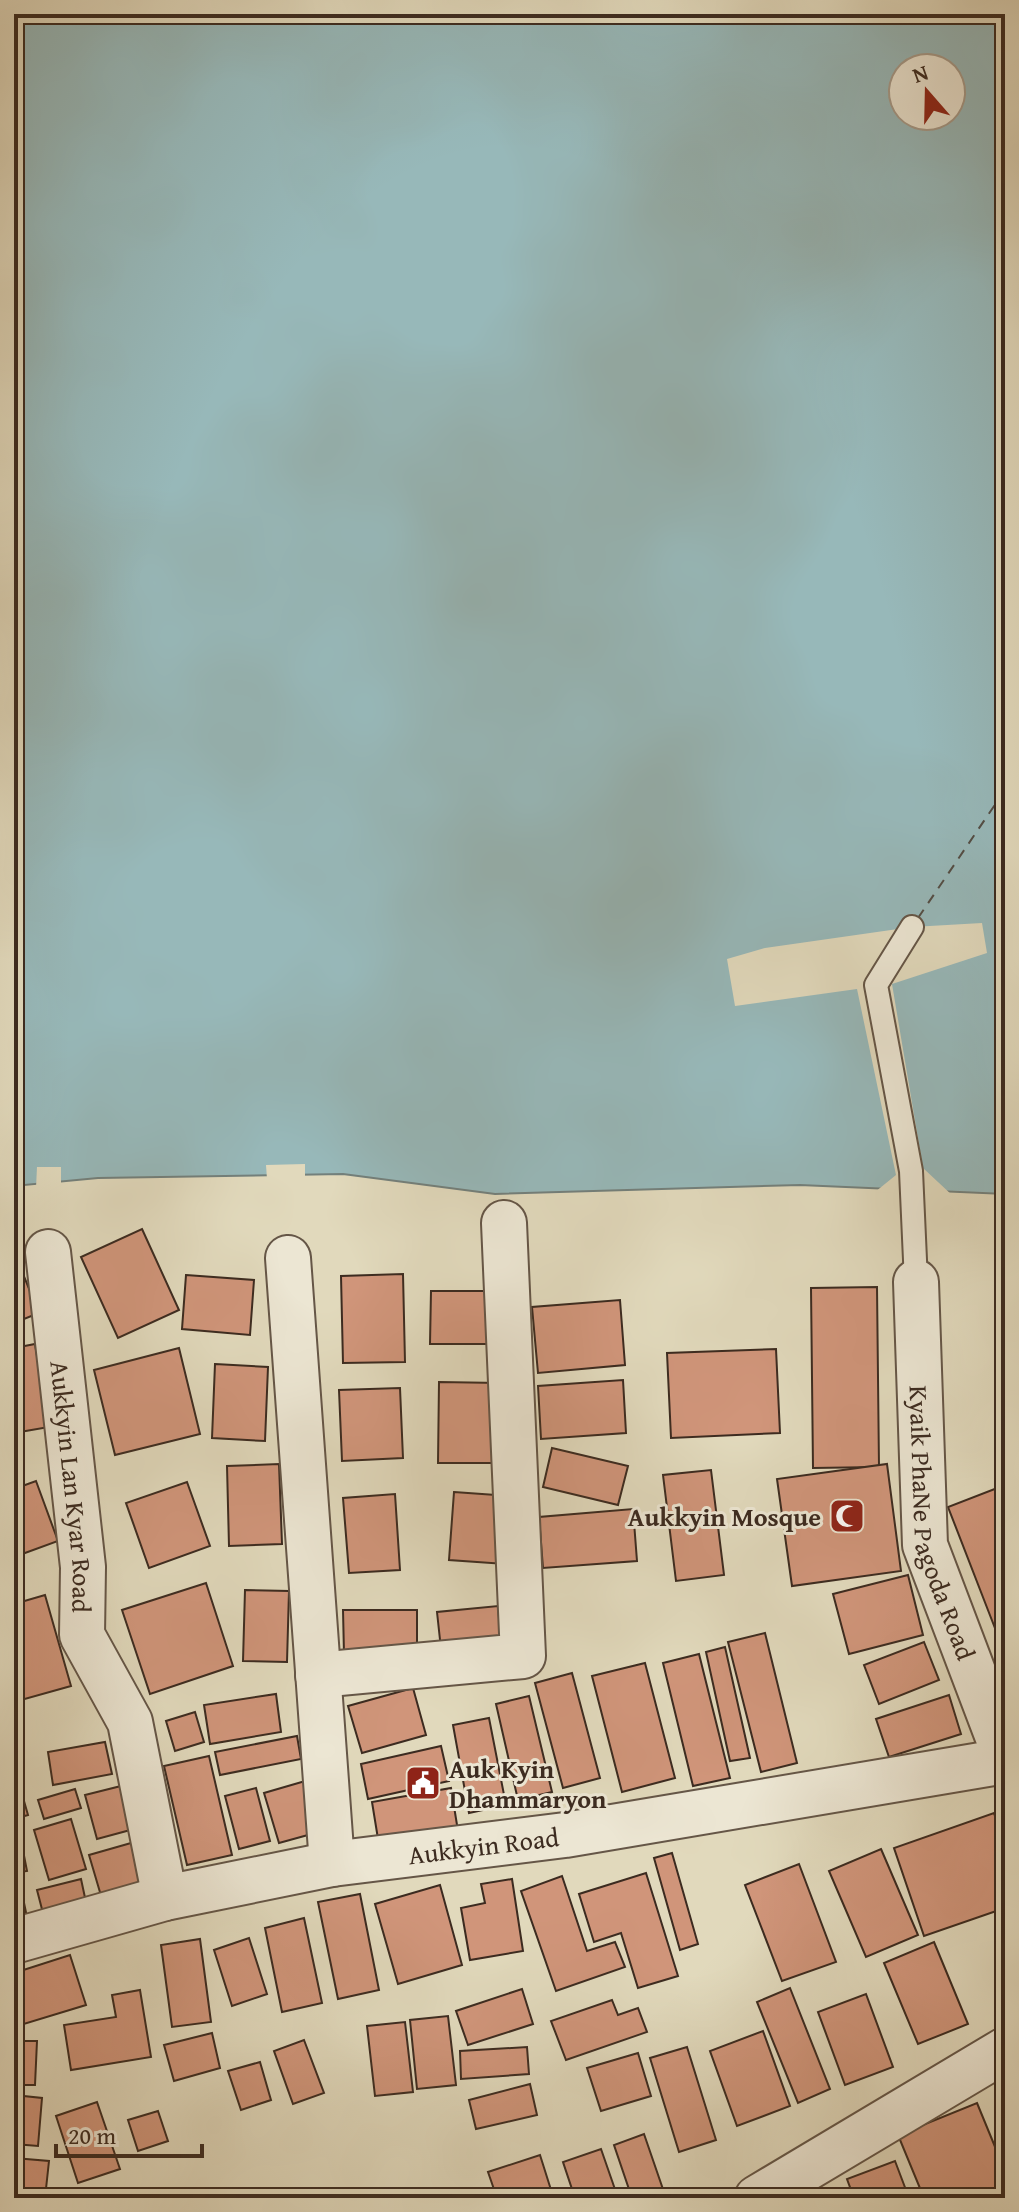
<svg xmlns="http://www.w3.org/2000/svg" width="1019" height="2212" viewBox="0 0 1019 2212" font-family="'Gentium Book Plus',serif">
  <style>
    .water { fill: #97b8b9; stroke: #73807c; stroke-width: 2; fill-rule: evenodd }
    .pier { fill: #e1d9bc }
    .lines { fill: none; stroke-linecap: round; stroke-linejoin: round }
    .ferry { stroke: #534e46; stroke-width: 2; stroke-dasharray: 10 8; stroke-linecap: butt }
    .building { fill: #d0957a; stroke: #3c2b20; stroke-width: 2 }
    .lane-casing { stroke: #655647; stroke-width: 26 }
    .street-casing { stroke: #655647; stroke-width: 48 }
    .lane { stroke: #ece6d3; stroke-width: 22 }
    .street { stroke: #ece6d3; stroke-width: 44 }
    .labels { text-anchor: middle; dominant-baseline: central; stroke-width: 6; stroke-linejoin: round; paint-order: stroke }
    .street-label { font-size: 26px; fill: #3c2b20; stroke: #ece6d3 }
    .poi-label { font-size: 26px; font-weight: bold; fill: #3c2b20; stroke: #ece6d3; text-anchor: end }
  </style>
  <rect width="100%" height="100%" fill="#e1d9bc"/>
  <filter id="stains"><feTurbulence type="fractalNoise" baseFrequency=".0025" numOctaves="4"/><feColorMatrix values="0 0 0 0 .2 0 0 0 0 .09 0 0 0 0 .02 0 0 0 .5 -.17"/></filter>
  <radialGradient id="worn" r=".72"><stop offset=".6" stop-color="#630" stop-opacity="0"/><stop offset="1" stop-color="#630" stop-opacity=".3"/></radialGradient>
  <path class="water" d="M 14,14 L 1005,14 L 1005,1194 L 800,1185 L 495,1194 L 343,1174 L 98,1178 L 14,1186 ZM 903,68 L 951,68 L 951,116 L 903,116 Z"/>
  <g class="pier">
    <polygon points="982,923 987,953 892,984 923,1168 953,1196 875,1192 896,1175 857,989 735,1006 727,959 765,948 912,927"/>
    <polygon points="305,1164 305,1179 267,1179 266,1165"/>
    <polygon points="37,1167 61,1167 61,1186 36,1188"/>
  </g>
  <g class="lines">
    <polyline class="ferry" points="918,918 1005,790"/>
  </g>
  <g class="building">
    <polygon points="142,1229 179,1310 118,1338 81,1257"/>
    <polygon points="14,1252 39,1313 14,1323"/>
    <polygon points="403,1274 405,1362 343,1363 341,1276"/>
    <polygon points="186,1275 254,1280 250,1335 182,1329"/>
    <polygon points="877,1287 879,1467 813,1468 811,1288"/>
    <polygon points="431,1291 490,1291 489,1344 430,1344"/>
    <polygon points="620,1300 625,1365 538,1373 532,1307"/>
    <polygon points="35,1344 49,1427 14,1433 14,1348"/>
    <polygon points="179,1348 200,1434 115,1455 94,1370"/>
    <polygon points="776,1349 780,1433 671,1438 667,1353"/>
    <polygon points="215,1364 268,1367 265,1441 212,1438"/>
    <polygon points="623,1380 626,1433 541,1439 538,1386"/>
    <polygon points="439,1382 500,1383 499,1463 438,1463"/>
    <polygon points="400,1388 403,1458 342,1461 339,1390"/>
    <polygon points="552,1448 628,1466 618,1505 543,1487"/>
    <polygon points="279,1464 282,1544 229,1546 227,1466"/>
    <polygon points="887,1464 901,1571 792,1586 777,1479"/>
    <polygon points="711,1470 724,1575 676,1581 663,1475"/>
    <polygon points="36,1481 58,1541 14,1557 14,1489"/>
    <polygon points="187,1482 210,1546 149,1568 126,1503"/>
    <polygon points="1005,1485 1005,1654 948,1507"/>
    <polygon points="454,1492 510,1496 505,1564 449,1560"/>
    <polygon points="395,1494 400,1570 349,1573 343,1498"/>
    <polygon points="633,1509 637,1561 543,1568 539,1517"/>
    <polygon points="908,1575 923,1635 849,1654 833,1594"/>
    <polygon points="206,1583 233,1666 150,1694 122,1610"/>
    <polygon points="245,1590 289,1591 287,1662 243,1661"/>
    <polygon points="45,1595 71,1686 14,1702 14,1604"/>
    <polygon points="498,1606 501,1642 441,1649 437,1612"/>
    <polygon points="343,1610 417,1610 417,1653 344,1654"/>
    <polygon points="765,1633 797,1763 761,1772 728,1642"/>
    <polygon points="924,1642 939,1680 879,1704 864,1665"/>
    <polygon points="725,1647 750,1758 730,1761 706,1652"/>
    <polygon points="699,1654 730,1778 693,1786 663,1663"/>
    <polygon points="645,1663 675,1778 622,1792 592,1676"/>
    <polygon points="572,1673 600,1778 563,1788 535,1683"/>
    <polygon points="413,1688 426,1735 362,1753 348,1706"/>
    <polygon points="276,1694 281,1732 210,1744 204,1705"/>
    <polygon points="949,1695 961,1734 889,1757 876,1719"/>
    <polygon points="529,1696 552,1792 518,1800 496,1704"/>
    <polygon points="195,1712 204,1742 175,1751 166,1721"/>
    <polygon points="489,1718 506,1805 469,1813 453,1725"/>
    <polygon points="297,1736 301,1759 220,1775 215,1752"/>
    <polygon points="105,1742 112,1774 53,1785 48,1752"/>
    <polygon points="441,1746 449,1781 368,1799 361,1764"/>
    <polygon points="209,1756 232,1855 187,1865 164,1766"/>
    <polygon points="14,1766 28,1815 14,1819"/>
    <polygon points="312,1779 326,1830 279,1843 264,1793"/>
    <polygon points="121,1786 134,1829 97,1839 85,1795"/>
    <polygon points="256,1788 270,1841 239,1849 225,1796"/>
    <polygon points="451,1788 458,1831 379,1845 372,1802"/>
    <polygon points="75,1789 81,1808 44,1819 38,1800"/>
    <polygon points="994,1813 1005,1847 1005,1908 924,1936 894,1848"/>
    <polygon points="71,1819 86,1869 49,1880 34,1830"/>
    <polygon points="18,1825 27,1871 14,1873 14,1826"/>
    <polygon points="138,1841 150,1885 102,1899 89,1855"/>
    <polygon points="881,1849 918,1935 866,1957 829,1871"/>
    <polygon points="672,1853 698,1944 680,1950 654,1858"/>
    <polygon points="799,1864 836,1962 782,1981 745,1885"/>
    <polygon points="646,1873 678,1976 638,1988 621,1933 594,1942 579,1894"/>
    <polygon points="562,1876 587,1951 615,1942 625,1967 556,1991 521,1891"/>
    <polygon points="19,1879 28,1922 14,1925 14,1880"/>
    <polygon points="81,1879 87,1907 44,1917 37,1890"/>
    <polygon points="512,1879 523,1951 470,1960 461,1908 485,1903 481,1884"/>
    <polygon points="440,1885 462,1965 398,1984 375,1904"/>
    <polygon points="360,1894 379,1990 338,1999 318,1902"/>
    <polygon points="304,1918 322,2003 282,2012 265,1928"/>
    <polygon points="249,1938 267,1994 232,2006 214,1950"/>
    <polygon points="200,1939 211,2022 172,2027 161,1945"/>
    <polygon points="934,1942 968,2024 918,2044 884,1963"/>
    <polygon points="70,1955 86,2005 14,2027 14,1973"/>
    <polygon points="790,1988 830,2089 798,2103 757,2002"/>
    <polygon points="522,1989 533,2024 468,2045 456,2011"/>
    <polygon points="140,1990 151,2057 71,2070 64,2025 116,2017 112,1995"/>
    <polygon points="866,1994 893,2067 845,2085 818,2012"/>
    <polygon points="612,2000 618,2015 638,2008 647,2032 566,2060 551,2021"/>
    <polygon points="448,2016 456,2085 417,2089 410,2020"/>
    <polygon points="405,2022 413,2092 375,2096 367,2026"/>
    <polygon points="763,2031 790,2106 737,2126 710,2051"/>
    <polygon points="212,2033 220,2068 174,2081 164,2045"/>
    <polygon points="304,2040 324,2093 293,2104 274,2051"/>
    <polygon points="14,2041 37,2041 35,2085 14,2085"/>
    <polygon points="527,2047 529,2074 461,2079 460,2051"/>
    <polygon points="687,2047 716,2140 679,2152 650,2058"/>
    <polygon points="638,2053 651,2096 601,2111 587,2068"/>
    <polygon points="260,2062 271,2100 241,2110 228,2071"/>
    <polygon points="530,2084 537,2115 476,2129 469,2100"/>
    <polygon points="14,2095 42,2098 38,2146 14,2144"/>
    <polygon points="97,2102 120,2169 78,2183 56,2116"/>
    <polygon points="977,2103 1005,2171 1005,2198 924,2198 898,2135"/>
    <polygon points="158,2111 168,2141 138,2151 128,2120"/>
    <polygon points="644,2134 666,2198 632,2198 614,2145"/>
    <polygon points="601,2149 618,2198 575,2198 563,2162"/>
    <polygon points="540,2155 552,2193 537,2198 497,2198 488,2172"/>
    <polygon points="14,2158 49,2161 45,2198 14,2198"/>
    <polygon points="895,2161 909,2198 854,2198 847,2179"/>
  </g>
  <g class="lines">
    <defs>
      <polyline id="lane" points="912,927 876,985 911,1171 916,1282"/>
      <g id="street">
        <path id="s1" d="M 48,1252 L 83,1567 L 82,1635 L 130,1722 L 165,1898"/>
        <polyline points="288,1258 332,1864"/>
        <path id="s2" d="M 916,1282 L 925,1545 L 1005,1756"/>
        <polyline points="318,1675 523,1656 504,1223"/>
        <path id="s3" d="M 14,1941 L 165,1898 L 332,1864 L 565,1835 L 1005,1761"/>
        <polyline points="757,2198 1005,2050"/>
      </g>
    </defs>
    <use href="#lane" class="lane-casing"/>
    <use href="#street" class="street-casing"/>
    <use href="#lane" class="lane"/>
    <use href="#street" class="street"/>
  </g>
  <defs>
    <symbol id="mosque-square" viewBox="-11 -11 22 22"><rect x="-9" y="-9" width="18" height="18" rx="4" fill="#8f2418" stroke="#ece6d3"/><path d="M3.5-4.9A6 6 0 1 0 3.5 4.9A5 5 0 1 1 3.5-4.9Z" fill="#fff"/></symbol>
    <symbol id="civic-square" viewBox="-11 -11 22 22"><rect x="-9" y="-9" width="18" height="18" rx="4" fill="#8f2418" stroke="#ece6d3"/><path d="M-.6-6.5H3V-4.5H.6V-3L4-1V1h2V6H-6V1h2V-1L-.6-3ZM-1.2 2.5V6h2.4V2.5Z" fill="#fff"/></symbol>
  </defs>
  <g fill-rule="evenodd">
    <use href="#mosque-square" x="827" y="1496" width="40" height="40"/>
    <use href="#civic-square" x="403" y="1763" width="40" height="40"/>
  </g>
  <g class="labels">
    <g class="street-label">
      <text stroke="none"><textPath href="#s1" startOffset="236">Aukkyin Lan Kyar Road</textPath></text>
      <text stroke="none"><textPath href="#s2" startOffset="244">Kyaik PhaNe Pagoda Road</textPath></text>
      <text stroke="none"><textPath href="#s3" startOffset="480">Aukkyin Road</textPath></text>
    </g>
    <g class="poi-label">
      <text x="821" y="1516">Aukkyin Mosque</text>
      <text x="449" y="1768" text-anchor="start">Auk Kyin<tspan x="449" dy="30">Dhammaryon</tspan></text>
    </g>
  </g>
  <rect width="1019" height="2212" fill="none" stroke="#e1d9bc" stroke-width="48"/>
  <rect x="16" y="16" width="987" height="2180" fill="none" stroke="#3c2b20" stroke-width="4"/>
  <rect x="24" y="24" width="971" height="2164" fill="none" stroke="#3c2b20" stroke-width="2"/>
  <g transform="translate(927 92) rotate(340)"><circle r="38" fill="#ece6d3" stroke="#a69b8b" stroke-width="2"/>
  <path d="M0-6L14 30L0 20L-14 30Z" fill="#8f2418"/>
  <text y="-12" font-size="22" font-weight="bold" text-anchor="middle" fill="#3c2b20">N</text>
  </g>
  <path d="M56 2144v12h146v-12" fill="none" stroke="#3c2b20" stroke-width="4"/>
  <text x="68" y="2144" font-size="24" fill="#3c2b20" stroke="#ece6d3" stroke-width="6" paint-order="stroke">20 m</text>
  <rect width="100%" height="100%" filter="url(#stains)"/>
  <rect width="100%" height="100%" fill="url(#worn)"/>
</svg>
